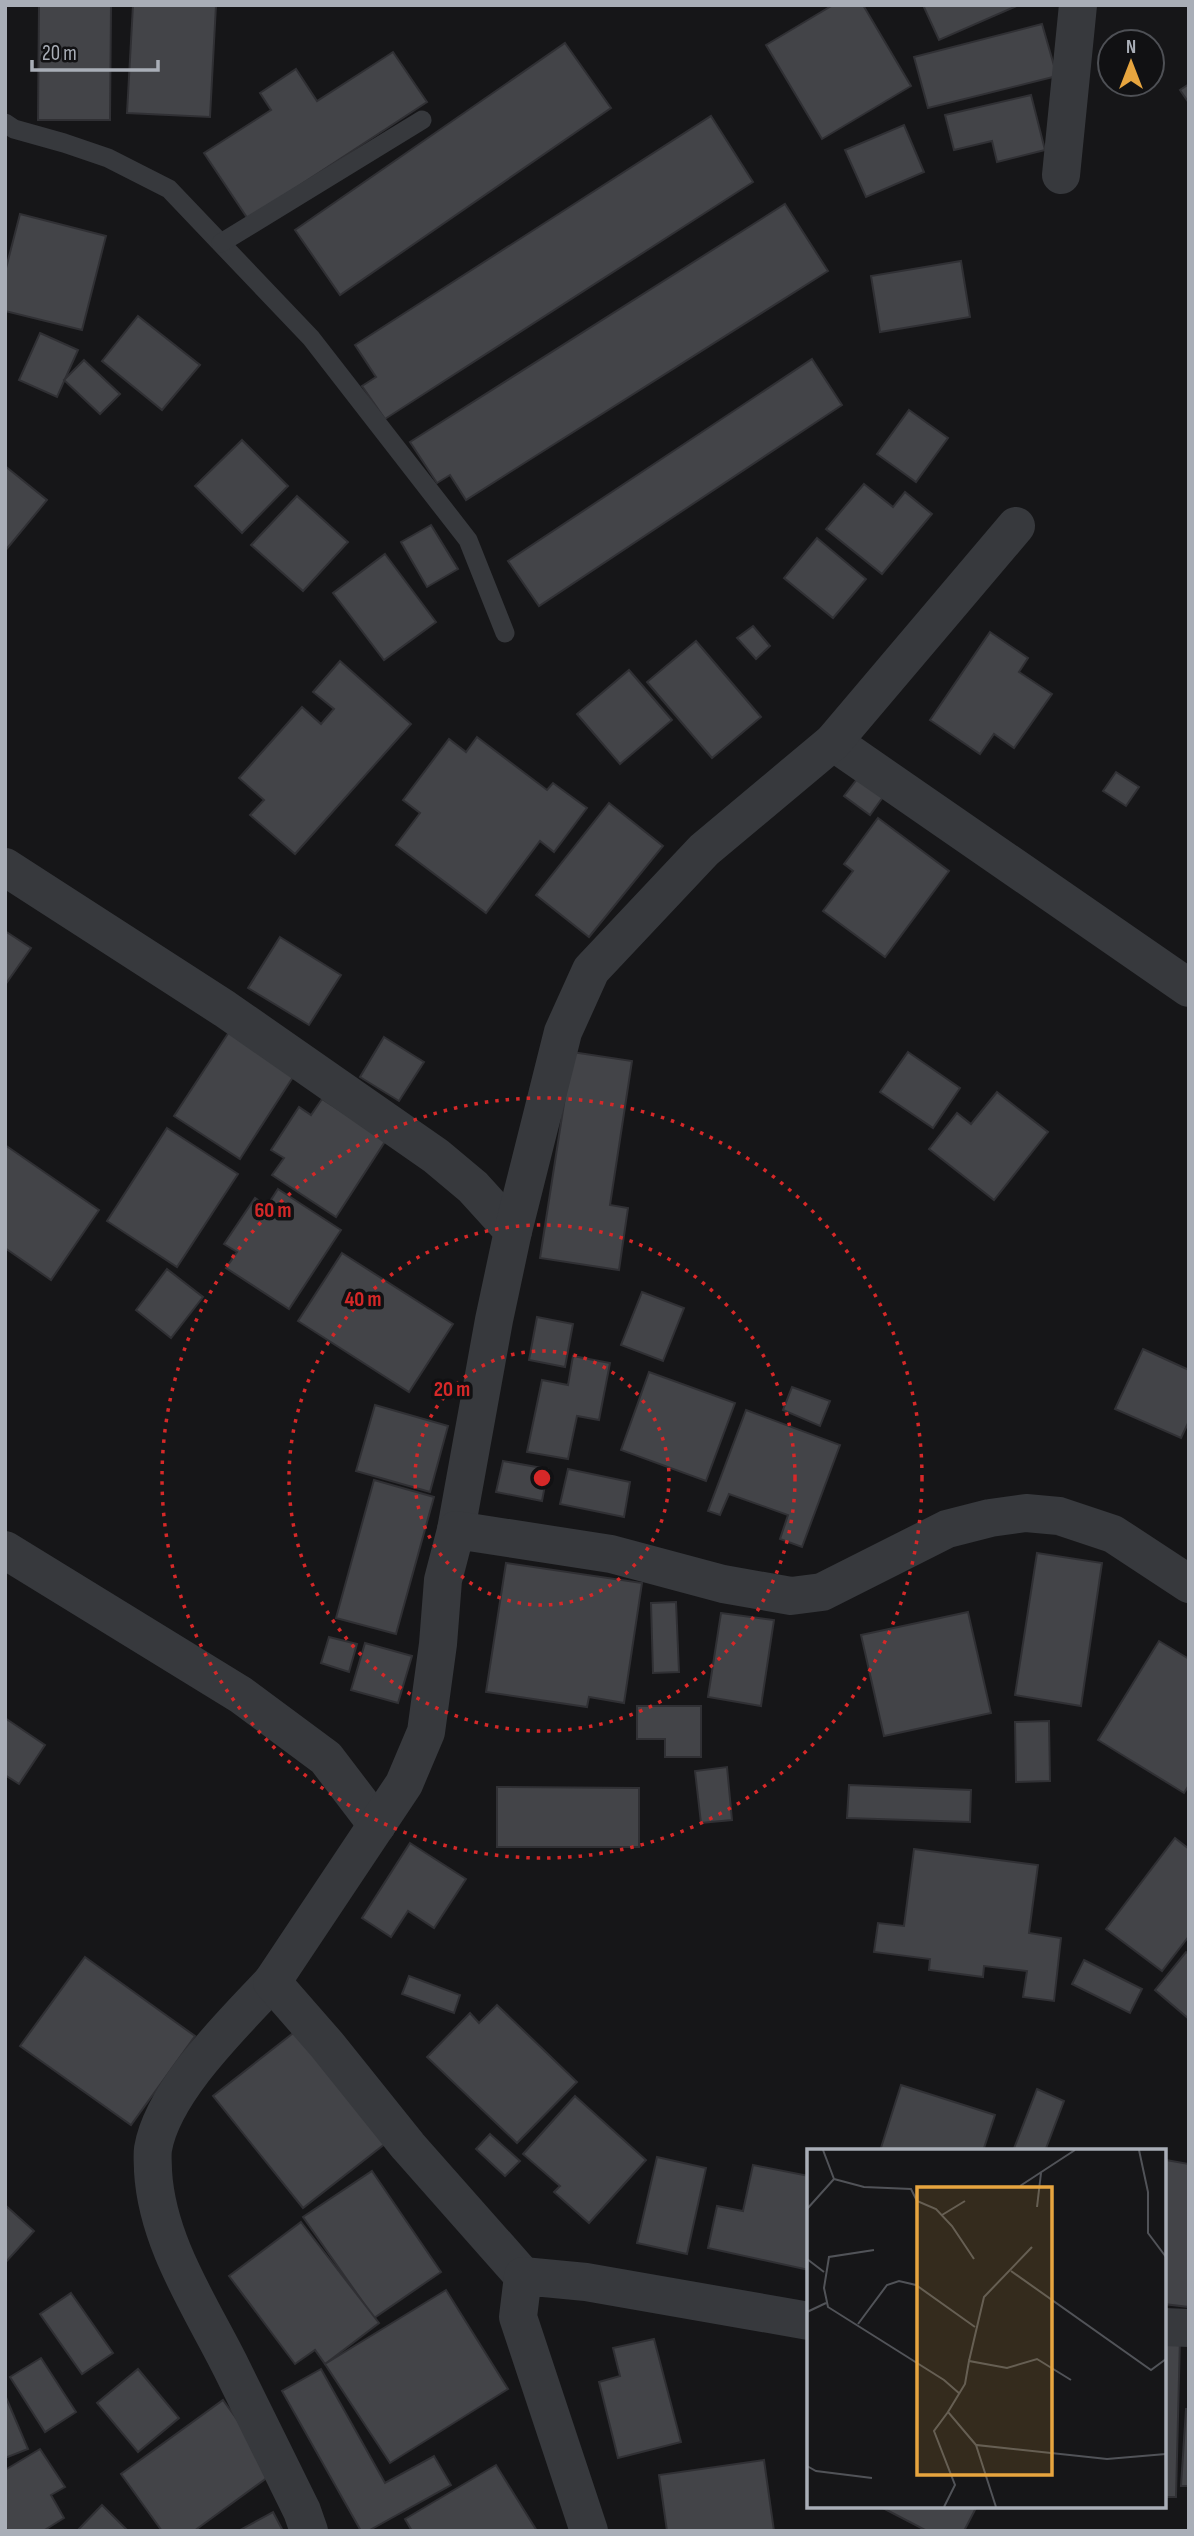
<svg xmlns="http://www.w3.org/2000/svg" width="1194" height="2536" viewBox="0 0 1194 2536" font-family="'Sofia Sans Condensed',sans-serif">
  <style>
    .building { fill: #434448; stroke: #303034; stroke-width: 2 }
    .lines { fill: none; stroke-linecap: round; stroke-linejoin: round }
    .service { stroke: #37393d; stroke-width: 19 }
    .minor { stroke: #37393d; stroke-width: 38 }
    .ring { fill: none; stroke: #d62828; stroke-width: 3.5; stroke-dasharray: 3.5 7 }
    .inset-road { fill: none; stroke: #515358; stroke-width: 2 }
    .view { fill: #e7a53f; fill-opacity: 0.15; stroke: #e7a53f; stroke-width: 3.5 }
    .inset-edge { fill: none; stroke: #a9aeb7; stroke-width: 3.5 }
    .centre { fill: #d62828; stroke: #111113; stroke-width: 3.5 }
    .ring-label { font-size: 21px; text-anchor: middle; font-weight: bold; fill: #d62828; stroke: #111113; stroke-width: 7; stroke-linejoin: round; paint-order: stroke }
  </style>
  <rect width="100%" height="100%" fill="#161618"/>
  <g class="building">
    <polygon points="39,5 111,5 110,120 38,120"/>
    <polygon points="133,5 216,5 210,117 127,113"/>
    <polygon points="833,5 863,5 911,86 822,139 766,45"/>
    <polygon points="923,5 1019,5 939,40"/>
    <polygon points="1042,24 1057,76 928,108 914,57"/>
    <polygon points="565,43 611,108 340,295 295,230"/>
    <polygon points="393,52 427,102 248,219 204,153 271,110 260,93 296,69 317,101"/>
    <polygon points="1189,84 1189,103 1180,90"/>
    <polygon points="1031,95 1045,150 997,162 992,141 954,150 945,115"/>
    <polygon points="711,116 753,182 385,419 362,386 376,377 355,345"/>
    <polygon points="904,125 924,172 866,197 845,150"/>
    <polygon points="785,204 828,271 466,500 450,475 437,483 410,442"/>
    <polygon points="20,214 106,236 82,330 5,311 5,272"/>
    <polygon points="961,261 970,317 880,332 871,276"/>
    <polygon points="138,316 200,365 162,410 102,361"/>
    <polygon points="40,333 78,350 57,397 19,380"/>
    <polygon points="812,359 842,405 539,606 508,561"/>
    <polygon points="84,360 120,394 100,414 64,380"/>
    <polygon points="909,410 948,438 916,482 877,454"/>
    <polygon points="242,440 288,486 242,533 195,486"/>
    <polygon points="5,466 47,500 5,551"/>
    <polygon points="864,484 893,507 905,492 932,514 882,574 826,529"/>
    <polygon points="297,496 348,542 303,591 251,545"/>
    <polygon points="431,525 458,569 427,587 401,542"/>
    <polygon points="817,538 866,579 833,618 784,578"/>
    <polygon points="385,554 436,622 384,660 333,593"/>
    <polygon points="753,626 770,646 756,659 737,638"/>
    <polygon points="990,632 1028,658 1019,672 1052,694 1014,748 994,734 980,754 930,720"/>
    <polygon points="696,641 761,717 712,758 647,682"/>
    <polygon points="340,661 411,724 295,854 250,815 264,800 239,778 302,707 321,724 334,709 313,692"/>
    <polygon points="629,670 672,720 620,764 577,714"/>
    <polygon points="477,737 547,790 553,783 587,808 554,852 540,841 486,913 396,845 420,813 403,800 449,739 466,752"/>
    <polygon points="1116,772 1139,787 1126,806 1103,791"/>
    <polygon points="858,778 883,797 870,815 844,796"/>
    <polygon points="609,803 663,846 589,937 536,895"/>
    <polygon points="878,818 949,871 885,957 823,911 853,871 844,864"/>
    <polygon points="5,931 31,948 5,985"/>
    <polygon points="280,937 341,975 309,1025 248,988"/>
    <polygon points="229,1032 295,1074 240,1159 174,1116"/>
    <polygon points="384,1037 424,1062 399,1101 360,1077"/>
    <polygon points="572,1052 632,1061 610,1205 628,1208 619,1270 540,1258"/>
    <polygon points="908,1052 960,1088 933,1128 880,1092"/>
    <polygon points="997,1092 1048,1132 994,1200 929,1149 957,1113 971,1124"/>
    <polygon points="322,1099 386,1140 336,1217 272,1175 284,1158 271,1150 299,1107 311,1115"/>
    <polygon points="167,1128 238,1174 177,1267 107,1221"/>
    <polygon points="5,1145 99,1210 51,1280 5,1248"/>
    <polygon points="278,1189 341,1230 289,1309 226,1268 237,1252 224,1244 255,1198 267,1206"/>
    <polygon points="342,1253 453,1324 409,1392 298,1321"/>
    <polygon points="167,1269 203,1297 171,1338 136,1310"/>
    <polygon points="642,1292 684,1308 663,1361 621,1345"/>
    <polygon points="537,1317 573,1324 565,1367 529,1360"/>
    <polygon points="1143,1349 1189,1370 1189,1421 1181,1438 1115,1409"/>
    <polygon points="573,1356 610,1363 599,1420 577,1416 568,1459 527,1452 542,1380 568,1385"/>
    <polygon points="649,1372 735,1403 706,1481 621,1450"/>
    <polygon points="792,1387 830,1401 820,1426 783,1410"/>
    <polygon points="375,1405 448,1426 430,1492 356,1471"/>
    <polygon points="746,1410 840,1445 802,1547 780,1539 788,1515 729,1494 720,1515 708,1511"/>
    <polygon points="503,1461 548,1469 542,1501 496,1492"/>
    <polygon points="568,1469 630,1482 624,1517 560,1504"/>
    <polygon points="374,1480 434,1497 396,1634 336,1618"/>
    <polygon points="1037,1553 1102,1563 1081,1706 1015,1695"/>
    <polygon points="506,1563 642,1583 624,1703 589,1697 587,1707 486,1692"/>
    <polygon points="676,1602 679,1672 653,1673 651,1603"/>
    <polygon points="968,1612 991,1713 884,1736 861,1635"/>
    <polygon points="721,1613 774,1620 761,1706 708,1697"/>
    <polygon points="329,1637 357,1644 349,1672 321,1663"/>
    <polygon points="1159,1641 1189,1659 1189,1785 1184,1793 1098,1740"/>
    <polygon points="365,1643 412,1656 398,1703 351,1690"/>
    <polygon points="637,1706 701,1706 701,1757 665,1757 665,1739 637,1739"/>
    <polygon points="5,1718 45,1745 19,1784 5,1775"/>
    <polygon points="1049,1721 1050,1781 1016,1782 1015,1722"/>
    <polygon points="727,1767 732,1820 701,1823 695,1771"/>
    <polygon points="849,1785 971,1790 970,1822 847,1818"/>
    <polygon points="497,1787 639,1788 639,1847 497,1847"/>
    <polygon points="1175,1838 1189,1849 1189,1936 1162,1971 1106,1929"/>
    <polygon points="410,1843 466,1879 434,1928 408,1911 391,1937 362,1918"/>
    <polygon points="914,1849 1038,1865 1029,1933 1061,1938 1054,2001 1023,1997 1027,1971 984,1966 983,1977 929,1970 930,1959 874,1952 878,1923 904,1926"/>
    <polygon points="1186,1952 1189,1954 1189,2019 1155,1990"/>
    <polygon points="85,1957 195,2036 131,2125 20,2046"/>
    <polygon points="1084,1960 1142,1989 1130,2013 1072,1984"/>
    <polygon points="409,1976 460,1995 454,2013 402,1994"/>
    <polygon points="497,2005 577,2082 517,2143 427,2057 470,2013 479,2023"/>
    <polygon points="297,2030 386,2143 303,2208 213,2096"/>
    <polygon points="901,2085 995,2115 983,2151 880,2151"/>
    <polygon points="1037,2089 1064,2101 1045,2151 1013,2151"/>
    <polygon points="575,2096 646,2160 589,2223 554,2192 560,2186 523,2154"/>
    <polygon points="490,2134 520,2161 505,2176 476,2149"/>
    <polygon points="657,2157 706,2168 687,2254 637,2243"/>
    <polygon points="1166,2160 1189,2164 1189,2307 1164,2304 1164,2175"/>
    <polygon points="753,2165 809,2176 809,2270 708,2248 717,2206 743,2211"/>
    <polygon points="372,2171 441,2272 374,2318 303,2217"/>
    <polygon points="5,2205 34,2231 5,2263"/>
    <polygon points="301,2222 379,2323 325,2364 315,2350 295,2364 229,2276"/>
    <polygon points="446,2290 508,2389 390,2463 325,2364"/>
    <polygon points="71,2293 113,2353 82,2374 40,2314"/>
    <polygon points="1164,2336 1180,2337 1176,2497 1164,2497"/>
    <polygon points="654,2339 681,2442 618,2458 599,2382 620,2376 613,2348"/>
    <polygon points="41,2358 76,2412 45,2432 10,2377"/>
    <polygon points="138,2369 179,2418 138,2452 97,2403"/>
    <polygon points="321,2369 385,2483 434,2456 451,2485 368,2531 361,2531 282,2391"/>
    <polygon points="5,2395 28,2449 5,2458"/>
    <polygon points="223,2400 275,2472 194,2531 162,2531 121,2474"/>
    <polygon points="1186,2409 1189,2409 1189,2486 1181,2486"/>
    <polygon points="40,2449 65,2487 51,2495 64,2518 43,2531 8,2531 5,2527 5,2470"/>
    <polygon points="764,2460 774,2531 667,2531 659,2475"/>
    <polygon points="496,2465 537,2531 412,2531 405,2519"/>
    <polygon points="102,2505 128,2531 77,2531"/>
    <polygon points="879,2506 977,2506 964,2531 927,2531"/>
    <polygon points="273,2512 283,2531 240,2531 240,2530"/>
  </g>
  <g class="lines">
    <g class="service">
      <polyline points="5,123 14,129 64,143 108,158 169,189 311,338 468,540 505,633"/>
      <polyline points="221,243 422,120"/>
    </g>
    <g class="minor">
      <polyline points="1061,175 1078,5"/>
      <polyline points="833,742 1189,988"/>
      <polyline points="5,867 225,1009 436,1156 473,1187 513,1231"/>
      <polyline points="456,1530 494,1320 513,1231 563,1032 591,970 704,850 833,742 1016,526"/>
      <polyline points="5,1550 241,1695 326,1758 377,1825"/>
      <path d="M 272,1982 C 232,2025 163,2091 153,2149 C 152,2156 153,2164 153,2171 C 157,2242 200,2305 231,2367 C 255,2415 278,2463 302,2511 L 309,2531"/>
      <polyline points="523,2276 408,2146 327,2045 272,1982 404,1784 426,1732 438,1644 443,1580 456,1530 611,1554 723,1584 791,1596 822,1592 947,1529 990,1518 1026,1513 1059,1516 1113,1534 1189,1584"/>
      <polyline points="1164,2327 1189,2328"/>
      <polyline points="589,2531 518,2317 523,2276 586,2282 809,2321"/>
    </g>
  </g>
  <g class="ring">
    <circle cx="542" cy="1478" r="127"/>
    <circle cx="542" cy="1478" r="253"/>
    <circle cx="542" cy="1478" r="380"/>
  </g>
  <g transform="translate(807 2149)">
    <rect width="359" height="359" fill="#161618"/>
    <path class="inset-road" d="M 332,1 L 341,43 L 341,84 L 359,108M 27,30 L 57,38 L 104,40 L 110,52 L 129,60 L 145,77 L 167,110M 213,37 L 268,1M 230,58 L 234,24M 0,60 L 27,30 L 16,1M 135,66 L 158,52M 67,101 L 22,108 L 17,139 L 21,158 L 137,231 L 153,245M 0,110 L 17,123M 204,122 L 344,221 L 359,210M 0,163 L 19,154M 51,175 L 80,136 L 92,132 L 109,136 L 168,178M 162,212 L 177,148 L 225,98M 169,296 L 141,263 L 158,235 L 162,212 L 200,219 L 230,210 L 264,231M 0,317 L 9,322 L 65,329M 137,358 L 148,336 L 127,282 L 141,263M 189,358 L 169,296 L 300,310 L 359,305"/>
    <path class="view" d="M 110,38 L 245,38 L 245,326 L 110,326 Z"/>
    <rect width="359" height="359" class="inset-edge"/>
  </g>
  <circle cx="542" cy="1478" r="10" class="centre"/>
  <g class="ring-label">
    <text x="273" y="1217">60 m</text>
    <text x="363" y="1306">40 m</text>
    <text x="452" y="1396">20 m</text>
  </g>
  <rect width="1194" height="2536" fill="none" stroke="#a9aeb7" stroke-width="14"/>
  <g transform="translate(1131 63)"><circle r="33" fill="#111113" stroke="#4e5055" stroke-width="2"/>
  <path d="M0-5L12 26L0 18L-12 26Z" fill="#e7a53f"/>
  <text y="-10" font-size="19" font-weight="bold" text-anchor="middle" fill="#a9aeb7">N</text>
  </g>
  <path d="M32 60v10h126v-10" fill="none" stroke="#a9aeb7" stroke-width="3.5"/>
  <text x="42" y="60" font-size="21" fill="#a9aeb7" stroke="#111113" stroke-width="5" paint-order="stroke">20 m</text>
</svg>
